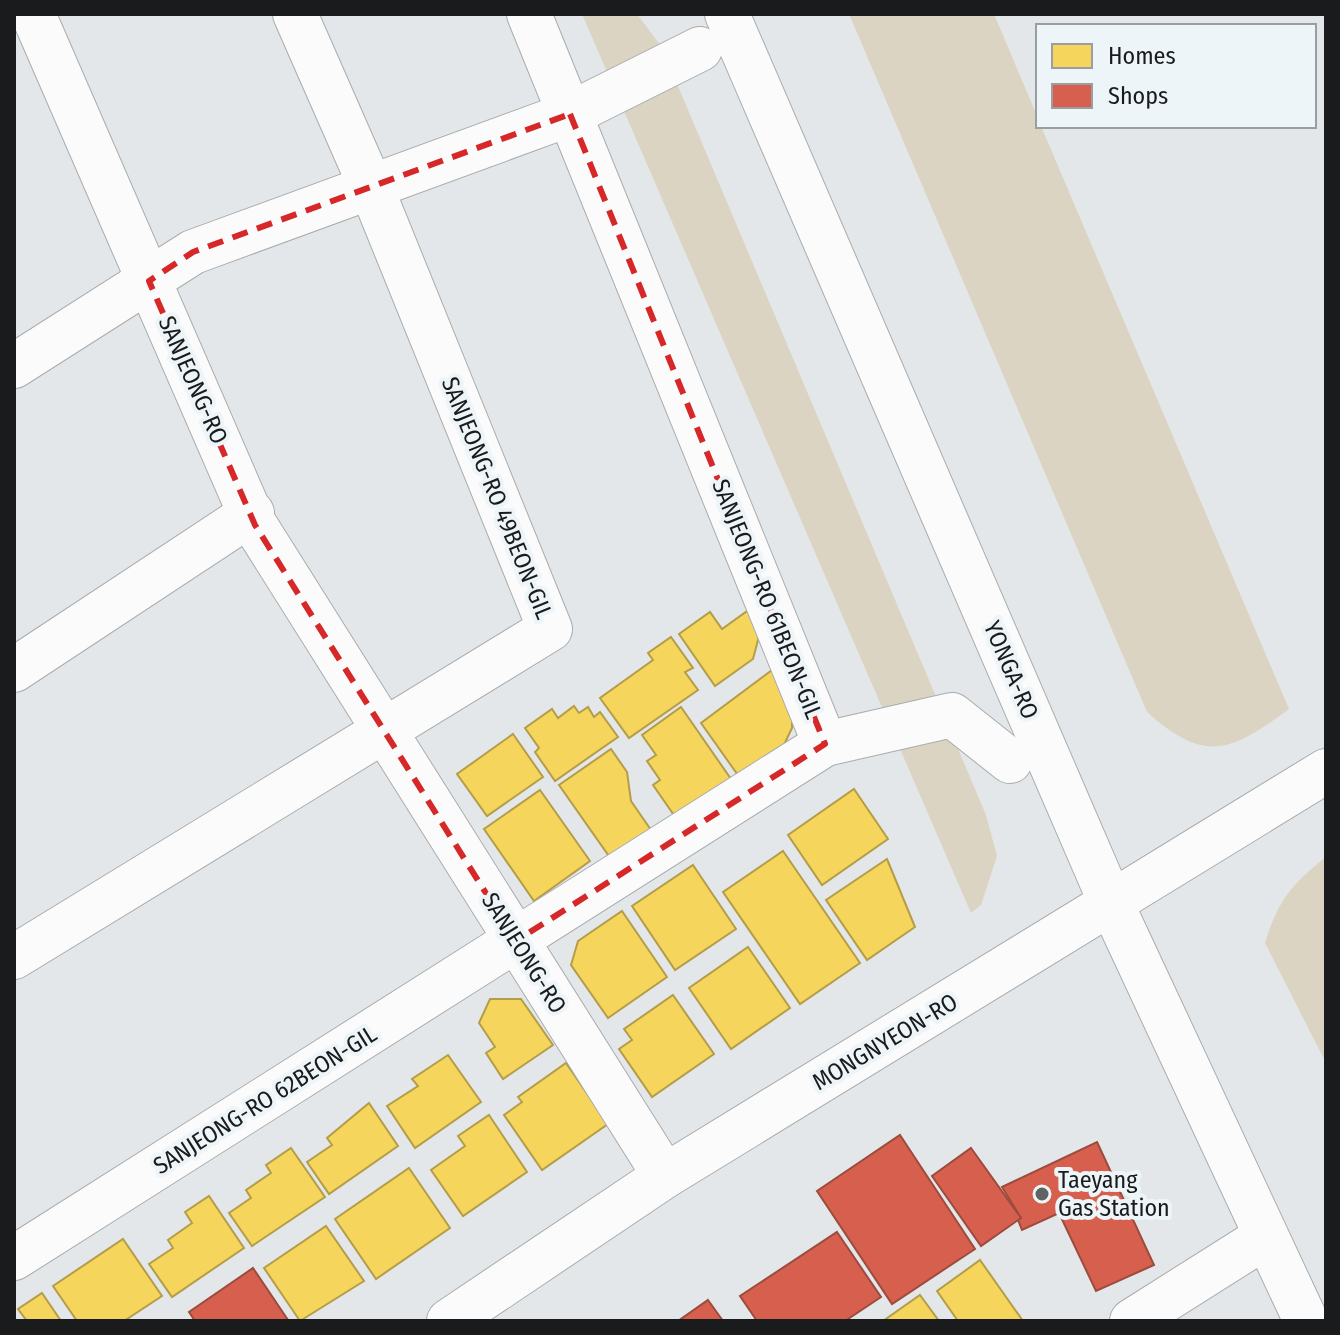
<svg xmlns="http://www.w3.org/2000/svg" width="1340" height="1335" viewBox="0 0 1340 1335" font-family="'Fira Sans Condensed',sans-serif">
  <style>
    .green { fill: #dcd4c2 }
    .homes { fill: #f6d55c; stroke: #b49d49; stroke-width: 2 }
    .shops { fill: #d6604d; stroke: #9d4b3e; stroke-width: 2 }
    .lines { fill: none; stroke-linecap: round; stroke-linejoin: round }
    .minor-casing { stroke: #a9acad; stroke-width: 46 }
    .major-casing { stroke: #a9acad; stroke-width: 46 }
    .minor { stroke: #fbfbfc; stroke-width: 44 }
    .major { stroke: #fbfbfc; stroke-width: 44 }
    .marked { fill: none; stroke: #d62828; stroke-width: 6; stroke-dasharray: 16 10; stroke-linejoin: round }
    .poi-dot { fill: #606264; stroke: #eef5f8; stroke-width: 3 }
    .labels { text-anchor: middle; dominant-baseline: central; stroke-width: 8; stroke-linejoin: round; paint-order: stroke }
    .street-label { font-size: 24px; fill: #191b1c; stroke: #eef5f8 }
    .poi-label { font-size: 24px; fill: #191b1c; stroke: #eef5f8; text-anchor: start }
  </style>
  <rect width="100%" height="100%" fill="#e3e7e9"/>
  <g class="green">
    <polygon points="582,14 637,14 661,46 986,815 997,856 981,905 971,913"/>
    <path d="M 849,14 L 994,14 L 1038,118 L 1038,126 L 1041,126 L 1289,709 C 1232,751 1206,765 1147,712 Z"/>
    <path d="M 1326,857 L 1326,1063 L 1265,943 C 1278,900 1292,884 1326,857 Z"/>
  </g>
  <g class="homes">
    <polygon points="750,609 762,625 753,659 715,686 679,634 710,612 722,629"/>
    <polygon points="671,637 693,668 685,672 698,690 629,738 600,698 653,660 648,653"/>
    <polygon points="772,670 792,713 792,728 783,747 740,778 701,723"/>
    <polygon points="574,706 579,713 588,707 594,717 600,712 618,737 555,781 535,752 539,748 525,728 552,709 558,718"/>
    <polygon points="681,707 731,779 676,818 653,785 660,780 647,761 656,755 642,735"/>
    <polygon points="513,734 543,777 487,816 457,774"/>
    <polygon points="611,749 627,772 631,801 651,830 611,859 559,785"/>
    <polygon points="854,789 888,839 822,885 788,835"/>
    <polygon points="540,790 590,861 534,901 484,829"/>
    <polygon points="783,851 860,963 800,1004 723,892"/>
    <polygon points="887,859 915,927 867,960 826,900"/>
    <polygon points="693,865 736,929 675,970 632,906"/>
    <polygon points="622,911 667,977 608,1018 571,965 578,941"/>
    <polygon points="748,947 790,1008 731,1049 689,988"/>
    <polygon points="673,995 714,1054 652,1097 619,1049 632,1040 624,1029"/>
    <polygon points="490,999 521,999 553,1045 503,1079 486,1053 495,1047 479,1023"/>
    <polygon points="448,1055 481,1102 415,1148 387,1106 418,1086 412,1079"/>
    <polygon points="566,1063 608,1124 542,1170 504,1115 522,1102 518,1097"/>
    <polygon points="369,1103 398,1146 329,1194 307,1162 332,1145 327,1138"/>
    <polygon points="489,1115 527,1172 463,1216 431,1170 465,1146 458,1136"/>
    <polygon points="291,1148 325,1197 252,1246 229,1213 251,1198 246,1190 271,1173 266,1165"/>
    <polygon points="409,1168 450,1228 376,1279 335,1219"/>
    <polygon points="209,1196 244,1248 172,1297 149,1264 173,1248 168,1240 192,1223 185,1212"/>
    <polygon points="326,1226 364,1281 300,1321 264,1268"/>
    <polygon points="123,1239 162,1296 124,1321 77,1321 53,1286"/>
    <polygon points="980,1260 1023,1321 958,1321 937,1291"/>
    <polygon points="42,1293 61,1321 27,1321 18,1309"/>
    <polygon points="920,1295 939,1321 883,1321"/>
  </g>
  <g class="shops">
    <polygon points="900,1135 975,1249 892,1304 817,1191"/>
    <polygon points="1097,1142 1154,1265 1096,1291 1059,1213 1022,1230 1018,1220 1021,1218 1002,1187"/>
    <polygon points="971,1148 1021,1218 981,1246 932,1176"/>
    <polygon points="837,1232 881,1297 845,1321 757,1321 740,1296"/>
    <polygon points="253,1268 288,1320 195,1321 189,1312"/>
    <polygon points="708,1300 723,1321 678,1321"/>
  </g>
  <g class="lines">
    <defs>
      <g id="minor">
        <polyline points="33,14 255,525 665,1176"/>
        <polyline points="14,366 193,252 570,114 700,49"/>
        <polyline points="14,670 252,513"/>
        <polyline points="825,744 952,715 1010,761"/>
        <polyline points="14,957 550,629 371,187 295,14"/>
        <polyline points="14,1258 825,744 529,14"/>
        <polyline points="1132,1321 1265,1237"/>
      </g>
      <g id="major">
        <polyline points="727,14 1111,903 1306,1321"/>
        <polyline points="449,1321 665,1176 1326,771"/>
      </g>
    </defs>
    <use href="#minor" class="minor-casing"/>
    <use href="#major" class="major-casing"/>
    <use href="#minor" class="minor"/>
    <use href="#major" class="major"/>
  </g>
  <path class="marked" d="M 570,114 L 825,744 L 516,941 L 255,525 L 149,281 L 193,252 Z"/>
  <circle class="poi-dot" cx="1042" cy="1194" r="8"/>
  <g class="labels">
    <g class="street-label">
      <text transform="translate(193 380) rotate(66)">SANJEONG-RO</text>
      <text transform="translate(497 498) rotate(68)">SANJEONG-RO 49BEON-GIL</text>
      <text transform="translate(767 599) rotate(68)">SANJEONG-RO 61BEON-GIL</text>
      <text transform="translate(1011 670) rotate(67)">YONGA-RO</text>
      <text transform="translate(524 953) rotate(58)">SANJEONG-RO</text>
      <text transform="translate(885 1042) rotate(-31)">MONGNYEON-RO</text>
      <text transform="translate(265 1100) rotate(-32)">SANJEONG-RO 62BEON-GIL</text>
    </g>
    <g class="poi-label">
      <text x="1058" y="1180">Taeyang<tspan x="1058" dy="28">Gas Station</tspan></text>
    </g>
  </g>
  <rect width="1340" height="1335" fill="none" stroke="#191b1c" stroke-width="32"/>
  <rect x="1036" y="24" width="280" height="104" fill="#eef5f8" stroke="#999ea0" stroke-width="2"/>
  <rect x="1052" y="44" width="40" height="24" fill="#f6d55c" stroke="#999ea0" stroke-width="2"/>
  <text x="1108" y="64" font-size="24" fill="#191b1c">Homes</text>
  <rect x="1052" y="84" width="40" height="24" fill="#d6604d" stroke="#999ea0" stroke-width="2"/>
  <text x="1108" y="104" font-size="24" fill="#191b1c">Shops</text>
</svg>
